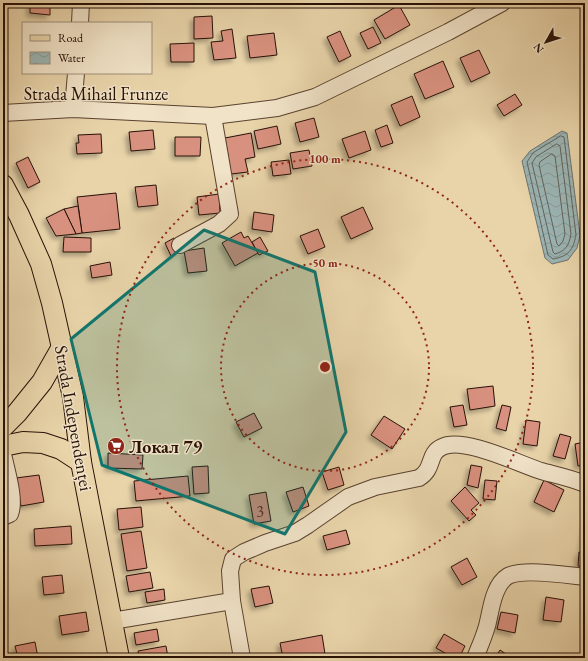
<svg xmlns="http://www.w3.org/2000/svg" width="588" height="661" viewBox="0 0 588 661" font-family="'EB Garamond',serif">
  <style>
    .water { fill: url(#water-waves); stroke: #6d736e }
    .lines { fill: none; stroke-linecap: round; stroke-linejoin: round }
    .shore { stroke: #62635d; stroke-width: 1 }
    .building { fill: #d9917f; stroke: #271106; filter: url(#shadow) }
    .minor-casing { stroke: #58422f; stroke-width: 18 }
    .major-casing { stroke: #271106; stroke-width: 22 }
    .minor { stroke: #f1e3c8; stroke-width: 16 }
    .major { stroke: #e9d4aa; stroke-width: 20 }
    .marked { fill: #0f766e; fill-opacity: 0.2; stroke: #0f766e; stroke-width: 3; stroke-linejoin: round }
    .ring { fill: none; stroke: #8f2418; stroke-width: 2; stroke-dasharray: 2 4 }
    .labels { text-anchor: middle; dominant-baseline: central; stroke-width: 3; stroke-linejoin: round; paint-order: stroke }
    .number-label { font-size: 16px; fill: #543124 }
    .street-label { font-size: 18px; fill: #271106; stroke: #f1e3c8 }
    .poi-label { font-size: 18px; font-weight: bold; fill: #271106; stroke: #f1e3c8; text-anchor: start }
    .centre { fill: #8f2418; stroke: #f1e3c8; stroke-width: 2 }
    .ring-label { font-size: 12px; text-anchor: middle; font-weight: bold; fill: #8f2418; stroke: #f1e3c8; stroke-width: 3; stroke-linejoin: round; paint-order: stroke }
  </style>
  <defs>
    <pattern id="water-waves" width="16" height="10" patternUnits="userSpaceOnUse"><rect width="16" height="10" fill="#9cb5b4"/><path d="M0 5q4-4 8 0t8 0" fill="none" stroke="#869b99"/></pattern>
    <filter id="shadow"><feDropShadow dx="-3.5" dy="3.5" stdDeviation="2" flood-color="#0004"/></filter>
  </defs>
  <rect width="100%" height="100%" fill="#e9d4aa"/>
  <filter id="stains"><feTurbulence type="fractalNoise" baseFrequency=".005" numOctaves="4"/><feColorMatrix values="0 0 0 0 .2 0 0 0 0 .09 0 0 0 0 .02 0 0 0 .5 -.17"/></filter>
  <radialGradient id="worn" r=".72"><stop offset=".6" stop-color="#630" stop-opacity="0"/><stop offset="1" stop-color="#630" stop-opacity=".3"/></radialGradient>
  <polygon class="water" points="562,131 567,133 580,235 577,248 568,260 552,264 545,258 522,161 530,151"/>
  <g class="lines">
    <g class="shore">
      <path d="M 561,136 L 564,137 L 576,235 C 573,250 569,256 553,259 L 548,255 L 527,162 L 533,153 Z"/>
      <path d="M 557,144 L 560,146 L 571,234 C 569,245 566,251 555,254 L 553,252 L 532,163 L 536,157 Z"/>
      <polygon points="552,154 555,156 565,234 563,241 559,246 557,244 539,165 540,162"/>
    </g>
  </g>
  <g class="building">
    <polygon points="30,3 50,3 50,15 30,13"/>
    <polygon points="399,5 410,25 385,39 374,20"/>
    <polygon points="212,16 213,38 194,39 194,17"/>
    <polygon points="373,27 381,43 368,49 360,33"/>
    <polygon points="232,29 236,58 214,60 211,42 223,41 221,31"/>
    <polygon points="340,31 351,56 339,62 327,37"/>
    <polygon points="274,33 277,55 250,58 247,36"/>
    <polygon points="194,43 194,62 171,62 170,44"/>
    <polygon points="479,50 490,73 471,82 460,58"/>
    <polygon points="443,61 454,87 425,99 414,74"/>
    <polygon points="515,94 522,105 504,116 497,105"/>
    <polygon points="412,96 420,117 400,126 391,105"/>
    <polygon points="314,118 319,137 300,142 295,123"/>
    <polygon points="387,125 393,143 381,147 375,130"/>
    <polygon points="277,126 281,144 258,149 254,131"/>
    <polygon points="153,130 155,149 131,151 129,132"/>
    <polygon points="365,131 371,150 349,158 342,139"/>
    <polygon points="251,133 255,157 245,159 248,172 231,174 225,138"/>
    <polygon points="101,134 102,153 77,154 76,143 79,143 78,135"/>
    <polygon points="175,137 201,137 200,156 175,156"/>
    <polygon points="309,150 312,166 293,169 290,153"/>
    <polygon points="28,157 40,182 28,188 16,163"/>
    <polygon points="289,160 291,174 273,176 271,162"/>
    <polygon points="156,185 158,205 138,207 135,187"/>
    <polygon points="116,193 120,229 82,233 77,197"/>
    <polygon points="219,194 220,213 199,215 197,197"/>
    <polygon points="78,206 82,233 76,234 64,209"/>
    <polygon points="363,207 373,229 351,239 341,217"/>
    <polygon points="64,209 76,234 56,236 46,218"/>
    <polygon points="254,212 274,215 272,232 252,229"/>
    <polygon points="318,229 325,247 308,254 300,236"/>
    <polygon points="241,232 244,238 248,236 258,253 235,266 222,243"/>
    <polygon points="64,237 91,238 91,252 63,252"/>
    <polygon points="260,237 268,251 259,255 252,242"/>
    <polygon points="174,238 181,251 171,256 165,243"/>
    <polygon points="204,248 207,271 188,273 184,251"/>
    <polygon points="110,262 112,275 92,278 90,266"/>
    <polygon points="493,386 495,406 470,410 467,389"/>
    <polygon points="463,405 467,425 454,427 450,407"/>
    <polygon points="502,405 511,407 506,431 496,428"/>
    <polygon points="254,413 262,428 244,437 236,422"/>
    <polygon points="384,416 405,429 392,449 371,435"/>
    <polygon points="526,420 540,422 537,446 523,444"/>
    <polygon points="560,434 571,437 565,459 553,456"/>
    <polygon points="585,442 585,465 578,466 575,444"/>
    <polygon points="108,453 143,455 142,469 108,468"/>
    <polygon points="471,465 482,467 478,488 467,485"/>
    <polygon points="208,466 209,493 194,494 192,467"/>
    <polygon points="339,467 344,485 328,490 322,472"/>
    <polygon points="39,475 44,502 21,506 16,478"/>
    <polygon points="188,476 190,496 136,501 134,481"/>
    <polygon points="485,480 497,481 495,500 483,499"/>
    <polygon points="544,480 564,490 554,512 534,502"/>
    <polygon points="303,487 309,506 293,512 286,492"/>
    <polygon points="465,487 479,503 471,510 476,515 469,521 451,501"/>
    <polygon points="266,492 271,521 254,524 249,495"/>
    <polygon points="141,507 143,527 119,530 117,509"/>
    <polygon points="71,526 72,544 35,546 34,529"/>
    <polygon points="585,526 585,551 582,551"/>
    <polygon points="346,530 350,544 327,550 323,536"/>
    <polygon points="141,531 147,568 127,571 121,534"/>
    <polygon points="579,552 585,553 585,567 578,566"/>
    <polygon points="467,558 477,577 462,585 451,567"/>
    <polygon points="150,572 153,588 129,592 126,576"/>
    <polygon points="62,575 64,593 44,595 42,577"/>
    <polygon points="269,586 273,603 255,607 251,589"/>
    <polygon points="164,589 165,600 147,603 145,592"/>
    <polygon points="546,597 564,600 561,622 543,620"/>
    <polygon points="86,612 89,631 62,635 59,616"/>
    <polygon points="501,612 518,615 515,633 497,629"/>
    <polygon points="157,629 159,641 136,645 134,633"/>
    <polygon points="444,634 465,646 459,658 454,658 436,648"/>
    <polygon points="322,635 325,654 306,658 283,658 280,643"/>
    <polygon points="35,642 38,658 18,658 15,646"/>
    <polygon points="166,646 168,658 139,658 138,651"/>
    <polygon points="500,650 512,658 495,658"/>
    <polygon points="81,654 82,658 62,658 62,657"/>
  </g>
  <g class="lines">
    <defs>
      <g id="minor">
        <polyline points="80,23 81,3"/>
        <polyline points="73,109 76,73"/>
        <polyline points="3,113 73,109 213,116 277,108 315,97 448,32 502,3"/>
        <polyline points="180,245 219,224 230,214 213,116"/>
        <path d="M 3,454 C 6,469 16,500 10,514 L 3,517"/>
        <polyline points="112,621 232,601"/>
        <path d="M 242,658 L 232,601 L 230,571 L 233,559 L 244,552 L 265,543 L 295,533 L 308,525 L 348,497 L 375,487 L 419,478 C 435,468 427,454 442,447 C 463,436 519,464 541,471 C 556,475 571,478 585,484"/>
        <path d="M 475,658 C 479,648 484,637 487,626 C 491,611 493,585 508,576 C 523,568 567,575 585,577"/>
      </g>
      <g id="major">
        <polyline points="3,185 19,215 41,264 52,303 73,397 81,462 119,658"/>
        <polyline points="3,427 17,413 42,382 62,347"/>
        <polyline points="3,446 23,442 43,443 61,449 81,462"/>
      </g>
    </defs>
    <use href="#minor" class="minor-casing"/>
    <use href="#major" class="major-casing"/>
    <use href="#minor" class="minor"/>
    <use href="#major" class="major"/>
  </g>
  <path class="marked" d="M 204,230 L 315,272 L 346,432 L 285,534 L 102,465 L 71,339 Z"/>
  <g class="ring">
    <circle cx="325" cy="367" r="104"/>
    <circle cx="325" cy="367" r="208"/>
  </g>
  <defs>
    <symbol id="supermarket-disc" viewBox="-11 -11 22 22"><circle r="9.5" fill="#8f2418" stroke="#f1e3c8"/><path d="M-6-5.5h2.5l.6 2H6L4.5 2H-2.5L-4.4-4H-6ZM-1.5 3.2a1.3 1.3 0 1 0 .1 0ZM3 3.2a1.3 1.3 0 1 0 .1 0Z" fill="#fff"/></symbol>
  </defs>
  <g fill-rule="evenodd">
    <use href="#supermarket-disc" x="106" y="436" width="20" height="20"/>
  </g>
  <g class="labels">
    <g class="number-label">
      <text x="260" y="511">3</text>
    </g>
    <g class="street-label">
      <text x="96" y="93">Strada Mihail Frunze</text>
      <text transform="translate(74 418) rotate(80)">Strada Independenței</text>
    </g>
    <g class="poi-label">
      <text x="129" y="446">Локал 79</text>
    </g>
  </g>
  <circle cx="325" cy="367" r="6" class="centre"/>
  <g class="ring-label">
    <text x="325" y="163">100 m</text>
    <text x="325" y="267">50 m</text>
  </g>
  <rect width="588" height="661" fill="none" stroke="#e9d4aa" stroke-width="16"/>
  <rect x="4" y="4" width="580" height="653" fill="none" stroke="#271106" stroke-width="2"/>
  <rect x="8" y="8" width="572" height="645" fill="none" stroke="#271106"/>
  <rect x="22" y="22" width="130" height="52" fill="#f1e3c8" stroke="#a08f7a"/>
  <rect x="30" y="35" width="20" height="6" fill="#e9d4aa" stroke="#a08f7a"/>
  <text x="58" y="42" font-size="12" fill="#271106">Road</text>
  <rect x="30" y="52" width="20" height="12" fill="url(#water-waves)" stroke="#a08f7a"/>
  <text x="58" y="62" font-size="12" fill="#271106">Water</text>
  <g transform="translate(546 42) rotate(231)" stroke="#f1e3c8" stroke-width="3" paint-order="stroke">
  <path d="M0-3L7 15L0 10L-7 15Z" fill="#271106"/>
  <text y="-6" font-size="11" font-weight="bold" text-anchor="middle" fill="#271106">N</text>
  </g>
  <rect width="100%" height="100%" filter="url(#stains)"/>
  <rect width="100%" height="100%" fill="url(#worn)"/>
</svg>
